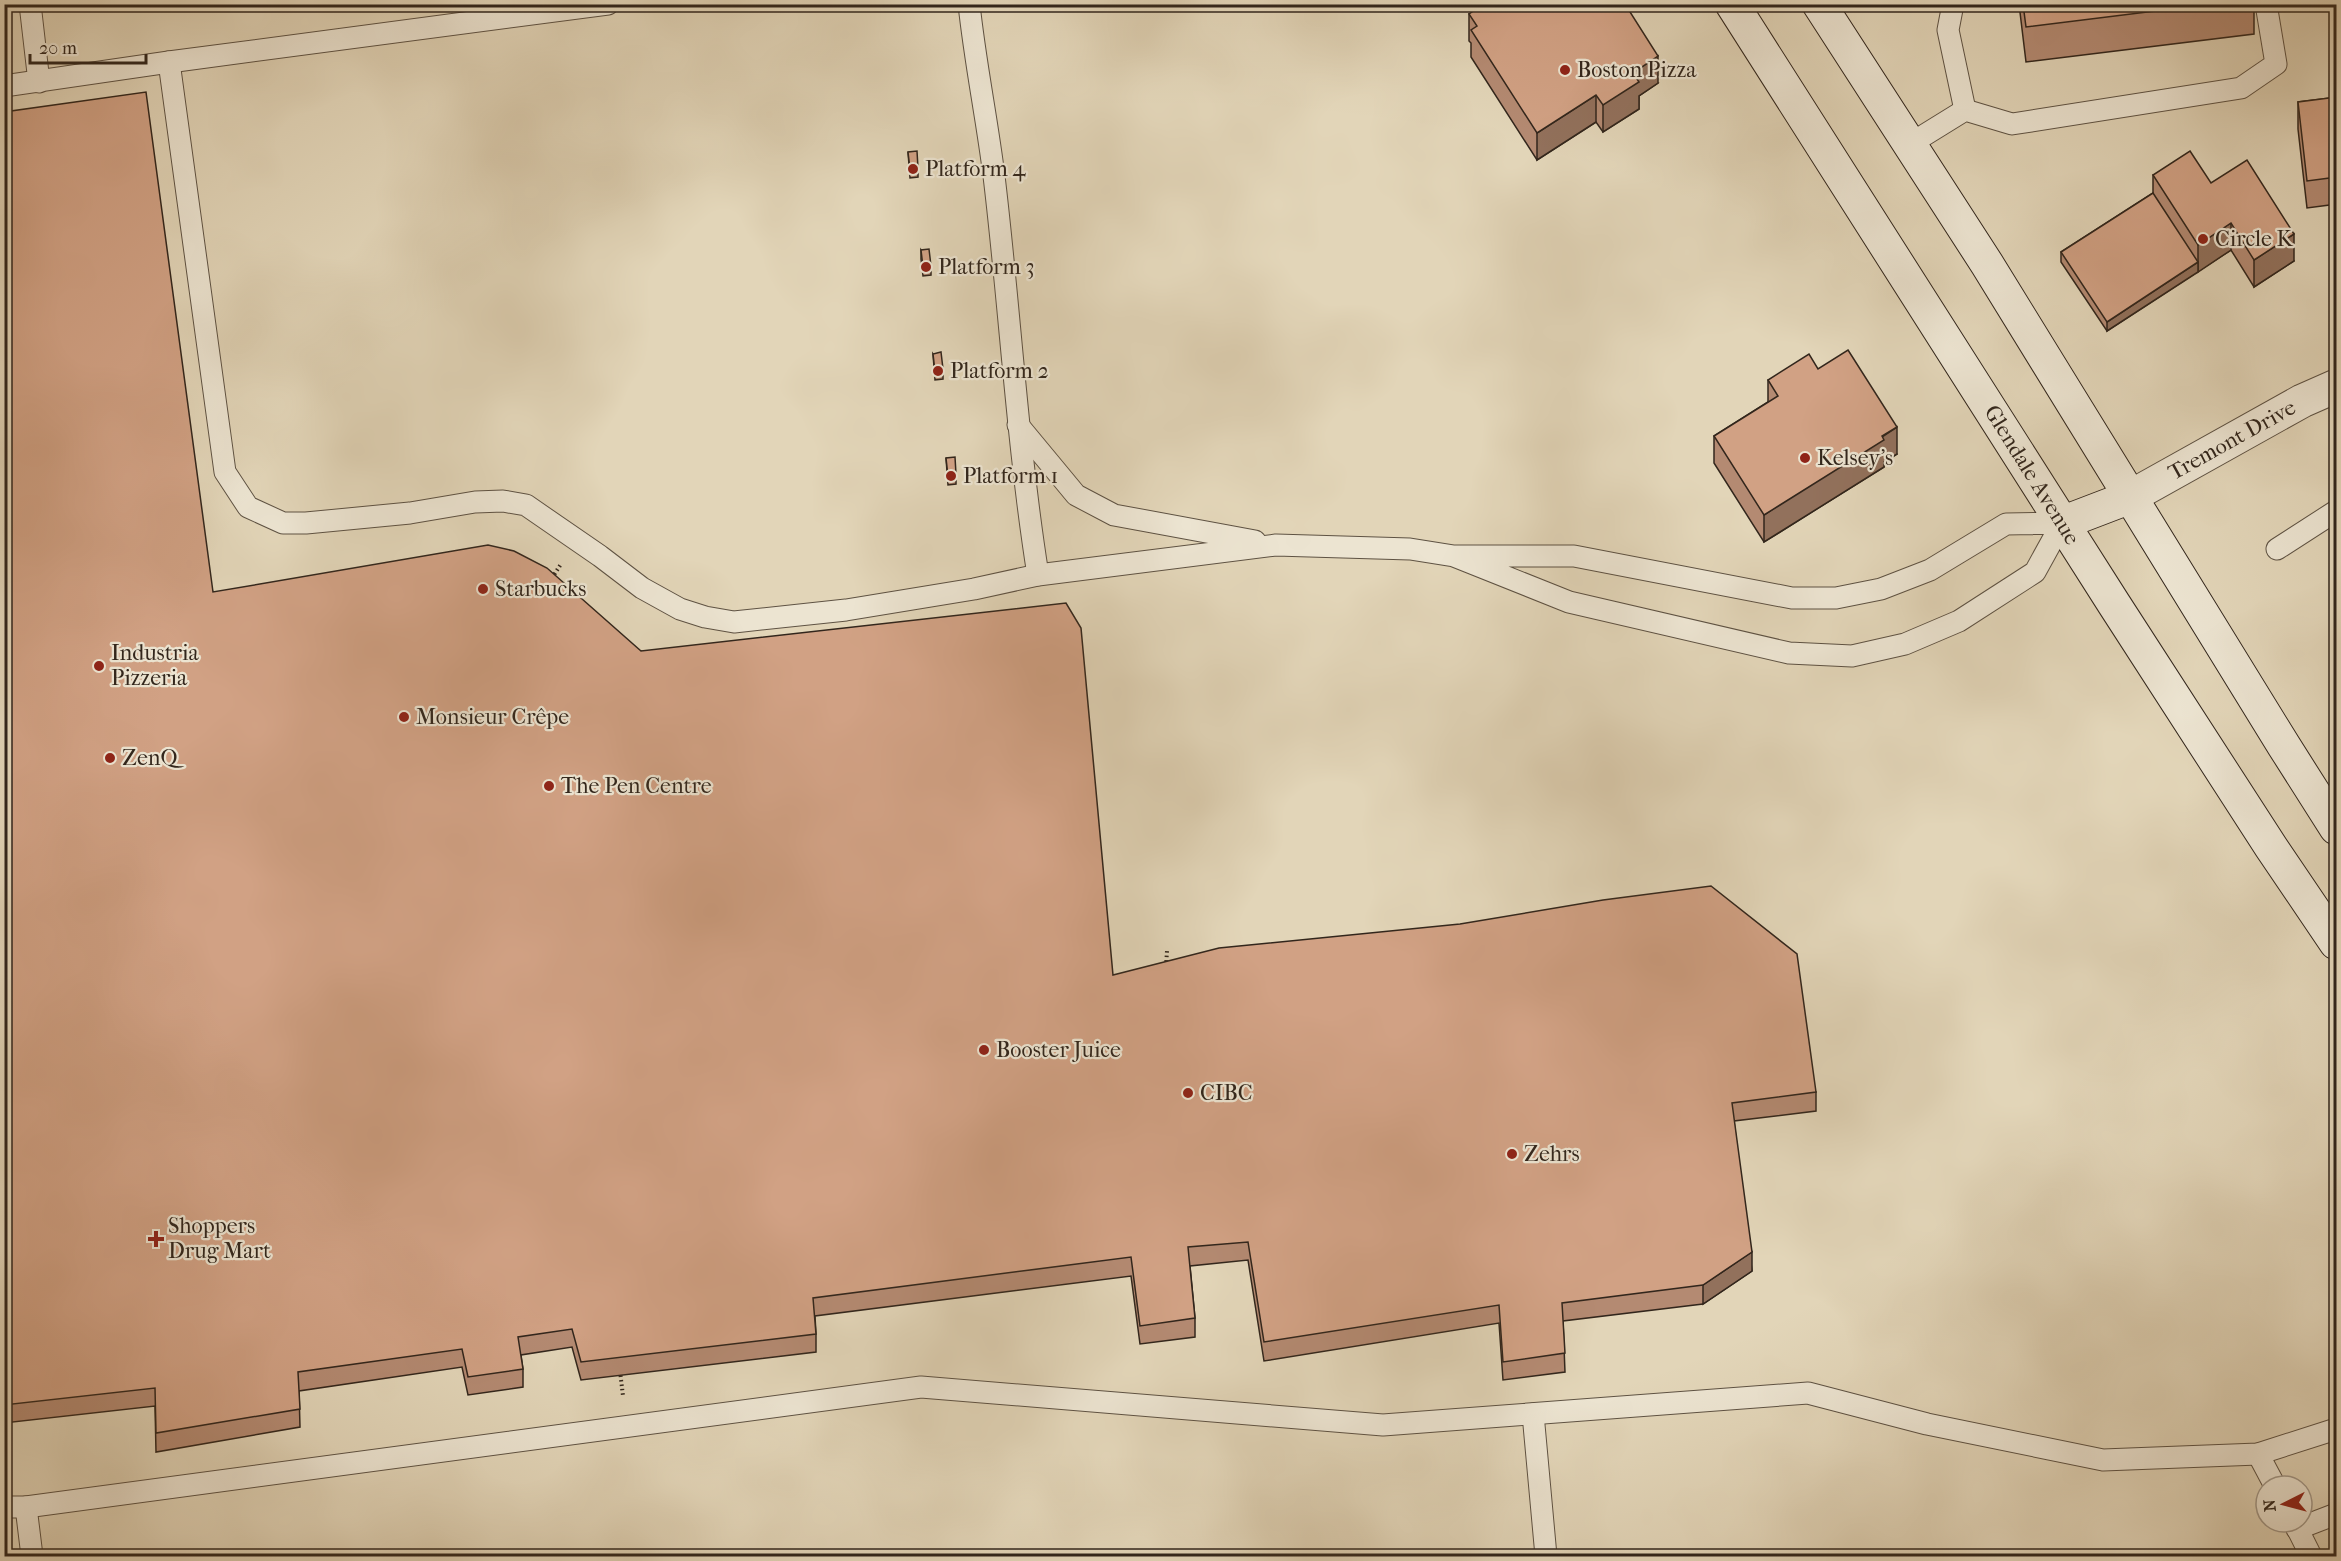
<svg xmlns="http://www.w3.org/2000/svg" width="2341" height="1561" viewBox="0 0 2341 1561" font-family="'IM FELL French Canon',serif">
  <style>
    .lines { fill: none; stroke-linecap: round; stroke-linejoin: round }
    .lane-casing { stroke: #5e5243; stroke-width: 23 }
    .street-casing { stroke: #5e5243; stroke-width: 35 }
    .secondary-casing { stroke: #32261c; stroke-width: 35 }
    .path { stroke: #32261c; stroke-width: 4; stroke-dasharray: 1.5 3; stroke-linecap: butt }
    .lane { stroke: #ece4d1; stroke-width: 21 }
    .street { stroke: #ece4d1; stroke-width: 33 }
    .secondary { stroke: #ece4d1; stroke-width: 33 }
    .wall { fill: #b48a72; stroke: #32261c; stroke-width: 1.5 }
    .shaded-wall { fill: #92715c; stroke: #32261c; stroke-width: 1.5 }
    .building { fill: #d1a184; stroke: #32261c; stroke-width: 1.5 }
    .poi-dot { fill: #8f2418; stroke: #ece4d1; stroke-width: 2 }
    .labels { text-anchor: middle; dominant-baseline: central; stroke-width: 4.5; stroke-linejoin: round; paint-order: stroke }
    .poi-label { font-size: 22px; fill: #32261c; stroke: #ece4d1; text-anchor: start }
    .street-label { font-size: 22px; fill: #32261c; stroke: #ece4d1 }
  </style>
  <rect width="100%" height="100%" fill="#e2d5b8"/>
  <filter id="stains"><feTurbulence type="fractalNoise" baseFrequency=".00333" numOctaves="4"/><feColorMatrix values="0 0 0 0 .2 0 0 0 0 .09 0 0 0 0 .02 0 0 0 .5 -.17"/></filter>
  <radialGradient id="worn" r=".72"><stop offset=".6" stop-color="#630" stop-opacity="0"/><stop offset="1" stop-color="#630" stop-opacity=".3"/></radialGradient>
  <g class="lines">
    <defs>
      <g id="lane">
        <polyline points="30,4 39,82"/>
        <path d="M 969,4 C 975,62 987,119 994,176 C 1010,309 1017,443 1038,575"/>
        <polyline points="1953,4 1948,30 1965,110"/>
        <polyline points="169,62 225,472 248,507 283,523 306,523 410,513 475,502 503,501 526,505 600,556 642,588 680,609 705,617 734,622 846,610 974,589 1038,575 1276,545 1410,549 1454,556 1574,556 1792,598 1836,598 1881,589 1930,570 2006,524 2062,523 2035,572 1959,621 1905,644 1852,656 1789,653 1569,602 1454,556"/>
        <polyline points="4,86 169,62 608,4"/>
        <polyline points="1910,144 1965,110 2012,124 2241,88 2276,64 2266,4"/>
        <polyline points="1018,425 1076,495 1114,515 1255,541"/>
        <polyline points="2277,549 2336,511"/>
        <polyline points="1533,1414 1546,1556"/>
        <polyline points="2258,1454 2275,1486"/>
        <polyline points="4,1507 26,1507 921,1387 1383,1425 1808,1393 1927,1424 2103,1460 2258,1454 2336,1429"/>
        <polyline points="26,1507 32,1556"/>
        <polyline points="2294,1522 2311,1556"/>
        <polyline points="2297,1529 2336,1514"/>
      </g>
      <polyline id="street" points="2130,497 2302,401 2336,386"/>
      <g id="secondary">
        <polyline points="1732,4 2114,604 2271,847 2336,943"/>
        <polyline points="1819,4 1987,264 2284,746 2336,828"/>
        <polyline points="2062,523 2130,497"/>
      </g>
    </defs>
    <use href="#lane" class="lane-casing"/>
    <use href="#street" class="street-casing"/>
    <use href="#secondary" class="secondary-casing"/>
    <g class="path">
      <polyline points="552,578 561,564"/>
      <polyline points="1166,966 1167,951"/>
      <polyline points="620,1371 623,1396"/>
    </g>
    <use href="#lane" class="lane"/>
    <use href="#street" class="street"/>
    <use href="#secondary" class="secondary"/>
  </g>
  <g class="wall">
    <polygon points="2019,4 2254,4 2254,34 2026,62"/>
    <polygon points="1469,14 1658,83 1639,96 1639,109 1603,132 1596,122 1537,160 1471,57 1471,43 1469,41"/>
    <polygon points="2337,97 2337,204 2307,208 2298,129 2298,102"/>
    <polygon points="4,112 213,592 641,651 1113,975 1816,1092 1816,1111 1734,1121 1752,1271 1703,1304 1563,1321 1565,1372 1503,1380 1499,1323 1264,1361 1248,1260 1190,1266 1195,1318 1195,1337 1140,1344 1131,1276 815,1316 816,1334 816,1352 581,1380 572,1347 521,1355 523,1369 523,1387 468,1395 462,1367 299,1391 300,1427 156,1452 155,1406 4,1423"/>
    <polygon points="908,152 918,168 918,177 910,178"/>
    <polygon points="2153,175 2211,183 2294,261 2254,287 2231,250 2107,331 2061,262 2061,252 2153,193"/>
    <polygon points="921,250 931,266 931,275 923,276 921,259"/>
    <polygon points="933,354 943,369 943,379 935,380"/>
    <polygon points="1818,369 1897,454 1884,462 1884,467 1764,542 1714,463 1714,436 1768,402 1768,380"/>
    <polygon points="946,458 956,474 956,484 948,485"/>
  </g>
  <g class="shaded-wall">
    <polygon points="1658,56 1658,83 1639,96 1639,109 1603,132 1603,105 1633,73"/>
    <polygon points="1596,95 1596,122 1537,160 1537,133"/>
    <polygon points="2231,223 2231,250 2198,272 2198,245"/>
    <polygon points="2294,234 2294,261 2254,287 2254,260"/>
    <polygon points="2198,262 2198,272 2107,331 2107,322"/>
    <polygon points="1897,427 1897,454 1884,462 1884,467 1764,542 1764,515"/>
    <polygon points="1752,1252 1752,1271 1703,1304 1703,1285"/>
  </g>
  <g class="building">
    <polygon points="1484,4 1625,4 1658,56 1633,73 1639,82 1603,105 1596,95 1537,133 1471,30 1477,26 1469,14"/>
    <polygon points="2023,4 2212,4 2026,27"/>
    <polygon points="146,92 213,592 488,545 514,551 547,568 641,651 1066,603 1081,628 1113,975 1219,948 1460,924 1603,900 1711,886 1797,954 1816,1092 1732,1103 1752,1252 1703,1285 1562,1303 1565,1353 1503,1362 1499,1305 1264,1342 1248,1242 1188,1247 1195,1318 1140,1326 1131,1257 813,1298 816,1334 581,1362 572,1329 518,1337 523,1369 468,1377 462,1349 298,1372 300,1409 156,1433 155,1388 4,1405 4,112"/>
    <polygon points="2337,97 2337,177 2307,181 2298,102"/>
    <polygon points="917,151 918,168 910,169 908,152"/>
    <polygon points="2190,151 2211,183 2247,160 2294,234 2254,260 2231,223 2198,245 2153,175"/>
    <polygon points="2153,193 2198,262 2107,322 2061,252"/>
    <polygon points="929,249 931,266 923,267 921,250"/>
    <polygon points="1848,350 1897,427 1882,436 1884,440 1764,515 1714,436 1778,396 1768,380 1809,354 1818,369"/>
    <polygon points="941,352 943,369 935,371 933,354"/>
    <polygon points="955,457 956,474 948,476 946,458"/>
  </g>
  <g class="poi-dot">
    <circle cx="1565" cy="70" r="6"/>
    <circle cx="913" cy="169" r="6"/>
    <circle cx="2203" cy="239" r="6"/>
    <circle cx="926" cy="267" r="6"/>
    <circle cx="938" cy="371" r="6"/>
    <circle cx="1805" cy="458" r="6"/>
    <circle cx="951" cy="476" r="6"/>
    <circle cx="483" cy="589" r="6"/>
    <circle cx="99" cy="666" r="6"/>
    <circle cx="404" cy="717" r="6"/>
    <circle cx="110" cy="758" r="6"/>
    <circle cx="549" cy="786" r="6"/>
    <circle cx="984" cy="1050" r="6"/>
    <circle cx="1188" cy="1093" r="6"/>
    <circle cx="1512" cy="1154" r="6"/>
    <path d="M153 1230h6v6h6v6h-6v6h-6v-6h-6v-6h6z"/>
  </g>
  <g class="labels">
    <g class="poi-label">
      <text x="1577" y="70">Boston Pizza</text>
      <text x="925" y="169">Platform 4</text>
      <text x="2215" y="239">Circle K</text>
      <text x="938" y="267">Platform 3</text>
      <text x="950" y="371">Platform 2</text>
      <text x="1817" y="458">Kelsey's</text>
      <text x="963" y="476">Platform 1</text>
      <text x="495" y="589">Starbucks</text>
      <text x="111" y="653">Industria<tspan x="111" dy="25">Pizzeria</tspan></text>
      <text x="416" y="717">Monsieur Crêpe</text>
      <text x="122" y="758">ZenQ</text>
      <text x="561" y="786">The Pen Centre</text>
      <text x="996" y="1050">Booster Juice</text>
      <text x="1200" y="1093">CIBC</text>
      <text x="1524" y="1154">Zehrs</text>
      <text x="168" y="1226">Shoppers<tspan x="168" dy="25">Drug Mart</tspan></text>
    </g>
    <g class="street-label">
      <text transform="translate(2232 440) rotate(-29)">Tremont Drive</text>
      <text transform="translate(2032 475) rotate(58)">Glendale Avenue</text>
    </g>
  </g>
  <rect width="2341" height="1561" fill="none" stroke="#e2d5b8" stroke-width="24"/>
  <rect x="6" y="6" width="2329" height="1549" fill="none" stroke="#32261c" stroke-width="3"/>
  <rect x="12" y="12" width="2317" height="1537" fill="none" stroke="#32261c" stroke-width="1.5"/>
  <g transform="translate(2284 1504) rotate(264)"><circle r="28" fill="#ece4d1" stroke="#a29889" stroke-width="1.5"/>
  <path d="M0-4.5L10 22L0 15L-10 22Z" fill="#8f2418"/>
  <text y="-9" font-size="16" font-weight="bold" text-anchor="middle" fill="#32261c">N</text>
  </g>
  <path d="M30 54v9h116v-9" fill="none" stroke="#32261c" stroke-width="3"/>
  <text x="39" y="54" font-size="18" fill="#32261c" stroke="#ece4d1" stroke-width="4.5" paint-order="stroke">20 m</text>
  <rect width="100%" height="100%" filter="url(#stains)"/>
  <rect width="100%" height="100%" fill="url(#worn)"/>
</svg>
